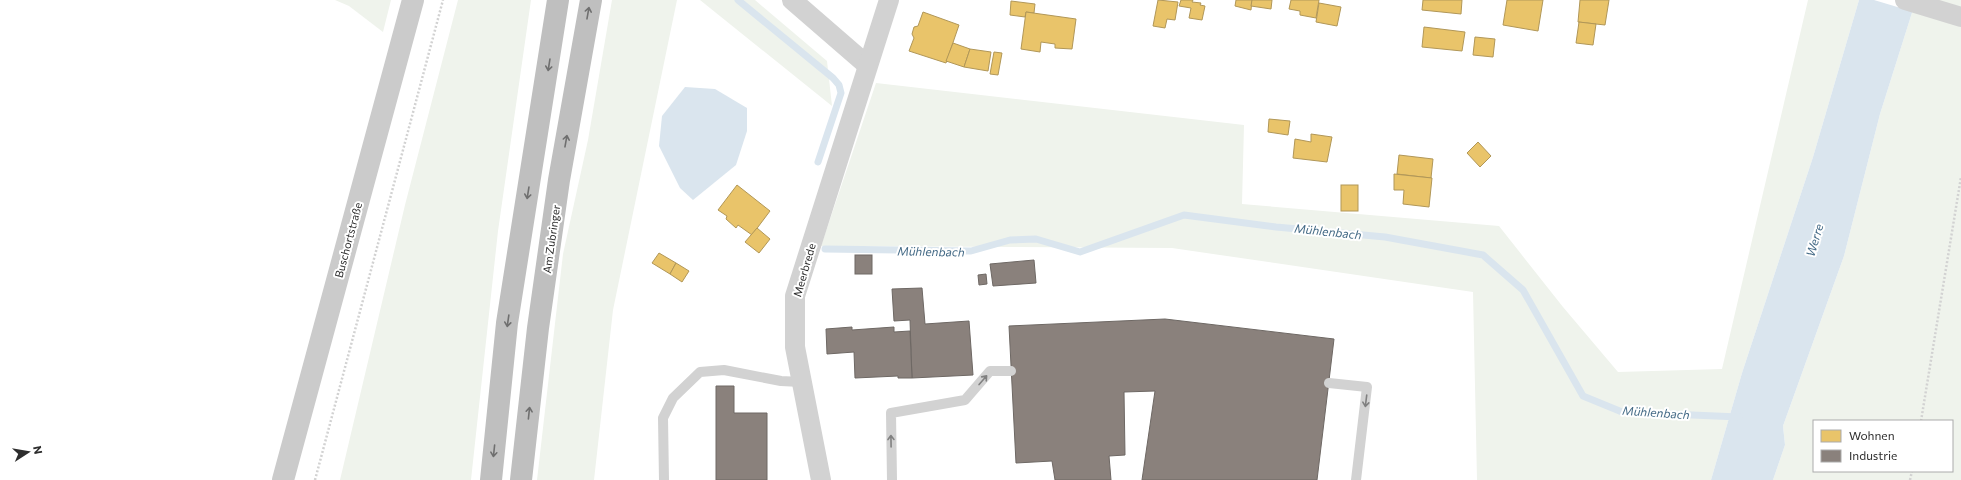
<svg xmlns="http://www.w3.org/2000/svg" width="1961" height="480" viewBox="0 0 1961 480" font-family="Commissioner,sans-serif">
  <style>
    .green { fill: #eff3ec; fill-rule: evenodd }
    .water { fill: #dae5ee }
    .pier { fill: #fff }
    .homes { fill: #e9c46a; stroke: #b19758 }
    .industry { fill: #8a817c; stroke: #6e6864 }
    .lines { fill: none; stroke-linecap: round; stroke-linejoin: round }
    .stream { stroke: #dae5ee; stroke-width: 7 }
    .path { stroke: #d2d2d2; stroke-width: 2.5; stroke-dasharray: 2 2; stroke-linecap: butt }
    .lane { stroke: #d2d2d2; stroke-width: 10 }
    .street { stroke: #d2d2d2; stroke-width: 20 }
    .secondary { stroke: #cbcbcb; stroke-width: 22 }
    .highway { stroke: #bfbfbf; stroke-width: 22 }
    .oneway { stroke: #6f6f6f }
    .oneway2 { stroke: #808080 }
    .labels { text-anchor: middle; dominant-baseline: central; stroke-width: 4; stroke-linejoin: round; paint-order: stroke }
    .street-label { font-size: 11px; fill: #2d2d2d; stroke: #fff }
    .water-label { font-size: 12px; font-style: italic; fill: #446a86; stroke: #fff }
  </style>
  <rect width="100%" height="100%" fill="#fff"/>
  <g class="green">
    <polygon points="335,0 391,0 383,32 349,6"/>
    <polygon points="458,0 531,0 498,231 471,480 340,480 405,205"/>
    <polygon points="612,0 677,0 613,310 594,480 537,480 563,254 588,140"/>
    <polygon points="700,0 755,0 827,61 832,106"/>
    <polygon points="1808,0 1859,0 1813,157 1742,373 1711,480 1477,480 1473,292 1172,248 821,246 876,83 1244,125 1242,204 1499,226 1563,307 1618,372 1722,369"/>
    <path d="M 1916,0 L 1961,0 L 1961,480 L 1773,480 L 1785,445 L 1783,426 L 1844,256 L 1880,114 ZM 1814,421 L 1952,421 L 1952,471 L 1814,471 Z"/>
  </g>
  <g class="water">
    <polygon points="1859,0 1916,0 1880,114 1844,256 1783,426 1785,445 1773,480 1711,480 1742,373 1813,157"/>
    <polygon points="685,87 715,89 747,108 747,131 736,165 693,200 680,188 659,146 662,116"/>
  </g>
  <polygon class="pier" points="1874,0 1918,0 1914,12"/>
  <g class="homes">
    <polygon points="1158,0 1178,2 1175,20 1167,19 1165,28 1153,26"/>
    <polygon points="1181,0 1193,0 1192,2 1201,3 1200,5 1205,6 1202,20 1189,18 1191,8 1179,6"/>
    <polygon points="1236,0 1252,0 1251,10 1235,6"/>
    <polygon points="1252,0 1272,0 1271,9 1251,6"/>
    <polygon points="1291,0 1319,0 1316,18 1300,15 1300,11 1289,9"/>
    <polygon points="1423,0 1462,0 1461,14 1422,10"/>
    <polygon points="1507,0 1543,0 1538,31 1503,25"/>
    <polygon points="1580,0 1609,0 1605,25 1578,22"/>
    <polygon points="1011,1 1035,4 1034,13 1026,12 1025,17 1010,15"/>
    <polygon points="1319,3 1341,7 1337,26 1316,22"/>
    <polygon points="923,12 959,25 946,63 909,51 914,38 912,34 914,27 918,26"/>
    <polygon points="1026,12 1076,19 1072,49 1055,48 1055,44 1041,42 1040,52 1021,49"/>
    <polygon points="1579,22 1596,24 1593,45 1576,43"/>
    <polygon points="1424,27 1465,32 1462,51 1422,47"/>
    <polygon points="1475,37 1495,39 1493,57 1473,55"/>
    <polygon points="953,43 970,49 964,67 946,61"/>
    <polygon points="970,49 991,52 988,71 964,67"/>
    <polygon points="994,52 1002,53 998,75 990,74"/>
    <polygon points="1269,119 1290,121 1288,135 1268,132"/>
    <polygon points="1311,134 1332,137 1327,162 1293,158 1295,139 1311,142"/>
    <polygon points="1478,142 1491,156 1480,167 1467,153"/>
    <polygon points="1399,155 1433,159 1431,178 1397,174"/>
    <polygon points="1394,174 1432,178 1429,207 1403,204 1404,190 1394,190"/>
    <polygon points="737,185 770,211 752,235 738,225 736,228 726,219 727,216 718,210"/>
    <rect x="1341" y="185" width="17" height="26"/>
    <polygon points="757,228 770,239 759,253 745,242"/>
    <polygon points="659,253 676,263 670,274 652,263"/>
    <polygon points="676,263 689,271 682,282 670,274"/>
  </g>
  <g class="industry">
    <rect x="855" y="255" width="17" height="19"/>
    <polygon points="1034,260 1036,283 993,286 990,264"/>
    <polygon points="986,274 987,284 979,285 978,275"/>
    <polygon points="922,288 925,324 969,321 973,375 912,378 910,320 894,321 892,289"/>
    <polygon points="1165,319 1334,339 1317,480 1142,480 1155,391 1124,392 1125,455 1109,456 1111,480 1055,480 1052,461 1016,463 1009,326"/>
    <polygon points="852,327 852,330 894,327 894,332 910,331 912,378 898,378 898,376 855,378 854,352 827,354 826,329"/>
    <polygon points="716,386 734,386 734,413 767,413 767,480 716,480"/>
  </g>
  <g class="lines">
    <g class="stream">
      <polyline points="738,0 833,78 839,85 841,93 818,162"/>
      <polyline points="825,249 971,251 1010,240 1036,239 1080,252 1184,215 1276,227 1385,237 1483,255 1523,290 1583,396 1622,412 1739,417"/>
    </g>
    <g class="path">
      <polyline points="1921,421 1961,177"/>
      <polyline points="315,480 443,0"/>
      <polyline points="1910,480 1912,471"/>
    </g>
    <g class="lane">
      <polyline points="1329,383 1367,387 1356,480"/>
      <polyline points="664,480 663,418 673,398 700,372 724,370 781,381 801,382"/>
      <polyline points="892,480 891,413 965,400 990,371 1011,371"/>
    </g>
    <g class="street">
      <polyline points="792,0 867,65"/>
      <polyline points="1905,0 1961,17"/>
      <polyline points="821,480 795,347 795,296 889,0"/>
    </g>
    <polyline class="secondary" points="283,480 413,0"/>
    <g class="highway">
      <polyline points="491,480 507,323 558,0"/>
      <polyline points="521,480 538,328 559,180 591,0"/>
    </g>
  </g>
  <defs><path id="oneway-shaft" d="M-6 0H5M1.5-3L5.5 0L1.5 3" fill="none" stroke-width="1.6" stroke-linecap="round" stroke-linejoin="round"/></defs>
  <g class="oneway">
    <use href="#oneway-shaft" transform="translate(588 13) rotate(-80)"/>
    <use href="#oneway-shaft" transform="translate(549 65) rotate(99)"/>
    <use href="#oneway-shaft" transform="translate(566 141) rotate(-80)"/>
    <use href="#oneway-shaft" transform="translate(528 193) rotate(99)"/>
    <use href="#oneway-shaft" transform="translate(508 321) rotate(98)"/>
    <use href="#oneway-shaft" transform="translate(529 413) rotate(-84)"/>
    <use href="#oneway-shaft" transform="translate(494 451) rotate(96)"/>
  </g>
  <g class="oneway2">
    <use href="#oneway-shaft" transform="translate(983 380) rotate(-49)"/>
    <use href="#oneway-shaft" transform="translate(1366 401) rotate(97)"/>
    <use href="#oneway-shaft" transform="translate(891 441) rotate(-91)"/>
  </g>
  <g class="labels">
    <g class="street-label">
      <text transform="translate(551 239) rotate(-82)">Am Zubringer</text>
      <text transform="translate(348 240) rotate(-75)">Buschortstraße</text>
      <text transform="translate(804 270) rotate(-74)">Meerbrede</text>
    </g>
    <g class="water-label">
      <text transform="translate(1328 231) rotate(6)">Mühlenbach</text>
      <text transform="translate(1814 240) rotate(-73)">Werre</text>
      <text transform="translate(931 251) rotate(1)">Mühlenbach</text>
      <text transform="translate(1656 412) rotate(4)">Mühlenbach</text>
    </g>
  </g>
  <rect x="1813" y="420" width="140" height="52" fill="#ffffff" stroke="#ababab"/>
  <rect x="1821" y="430" width="20" height="12" fill="#e9c46a" stroke="#ababab"/>
  <text x="1849" y="440" font-size="12" fill="#2d2d2d">Wohnen</text>
  <rect x="1821" y="450" width="20" height="12" fill="#8a817c" stroke="#ababab"/>
  <text x="1849" y="460" font-size="12" fill="#2d2d2d">Industrie</text>
  <g transform="translate(28 452) rotate(78)" stroke="#ffffff" stroke-width="3" paint-order="stroke">
  <path d="M0-3L7 15L0 10L-7 15Z" fill="#2d2d2d"/>
  <text y="-6" font-size="11" font-weight="bold" text-anchor="middle" fill="#2d2d2d">N</text>
  </g>
</svg>
